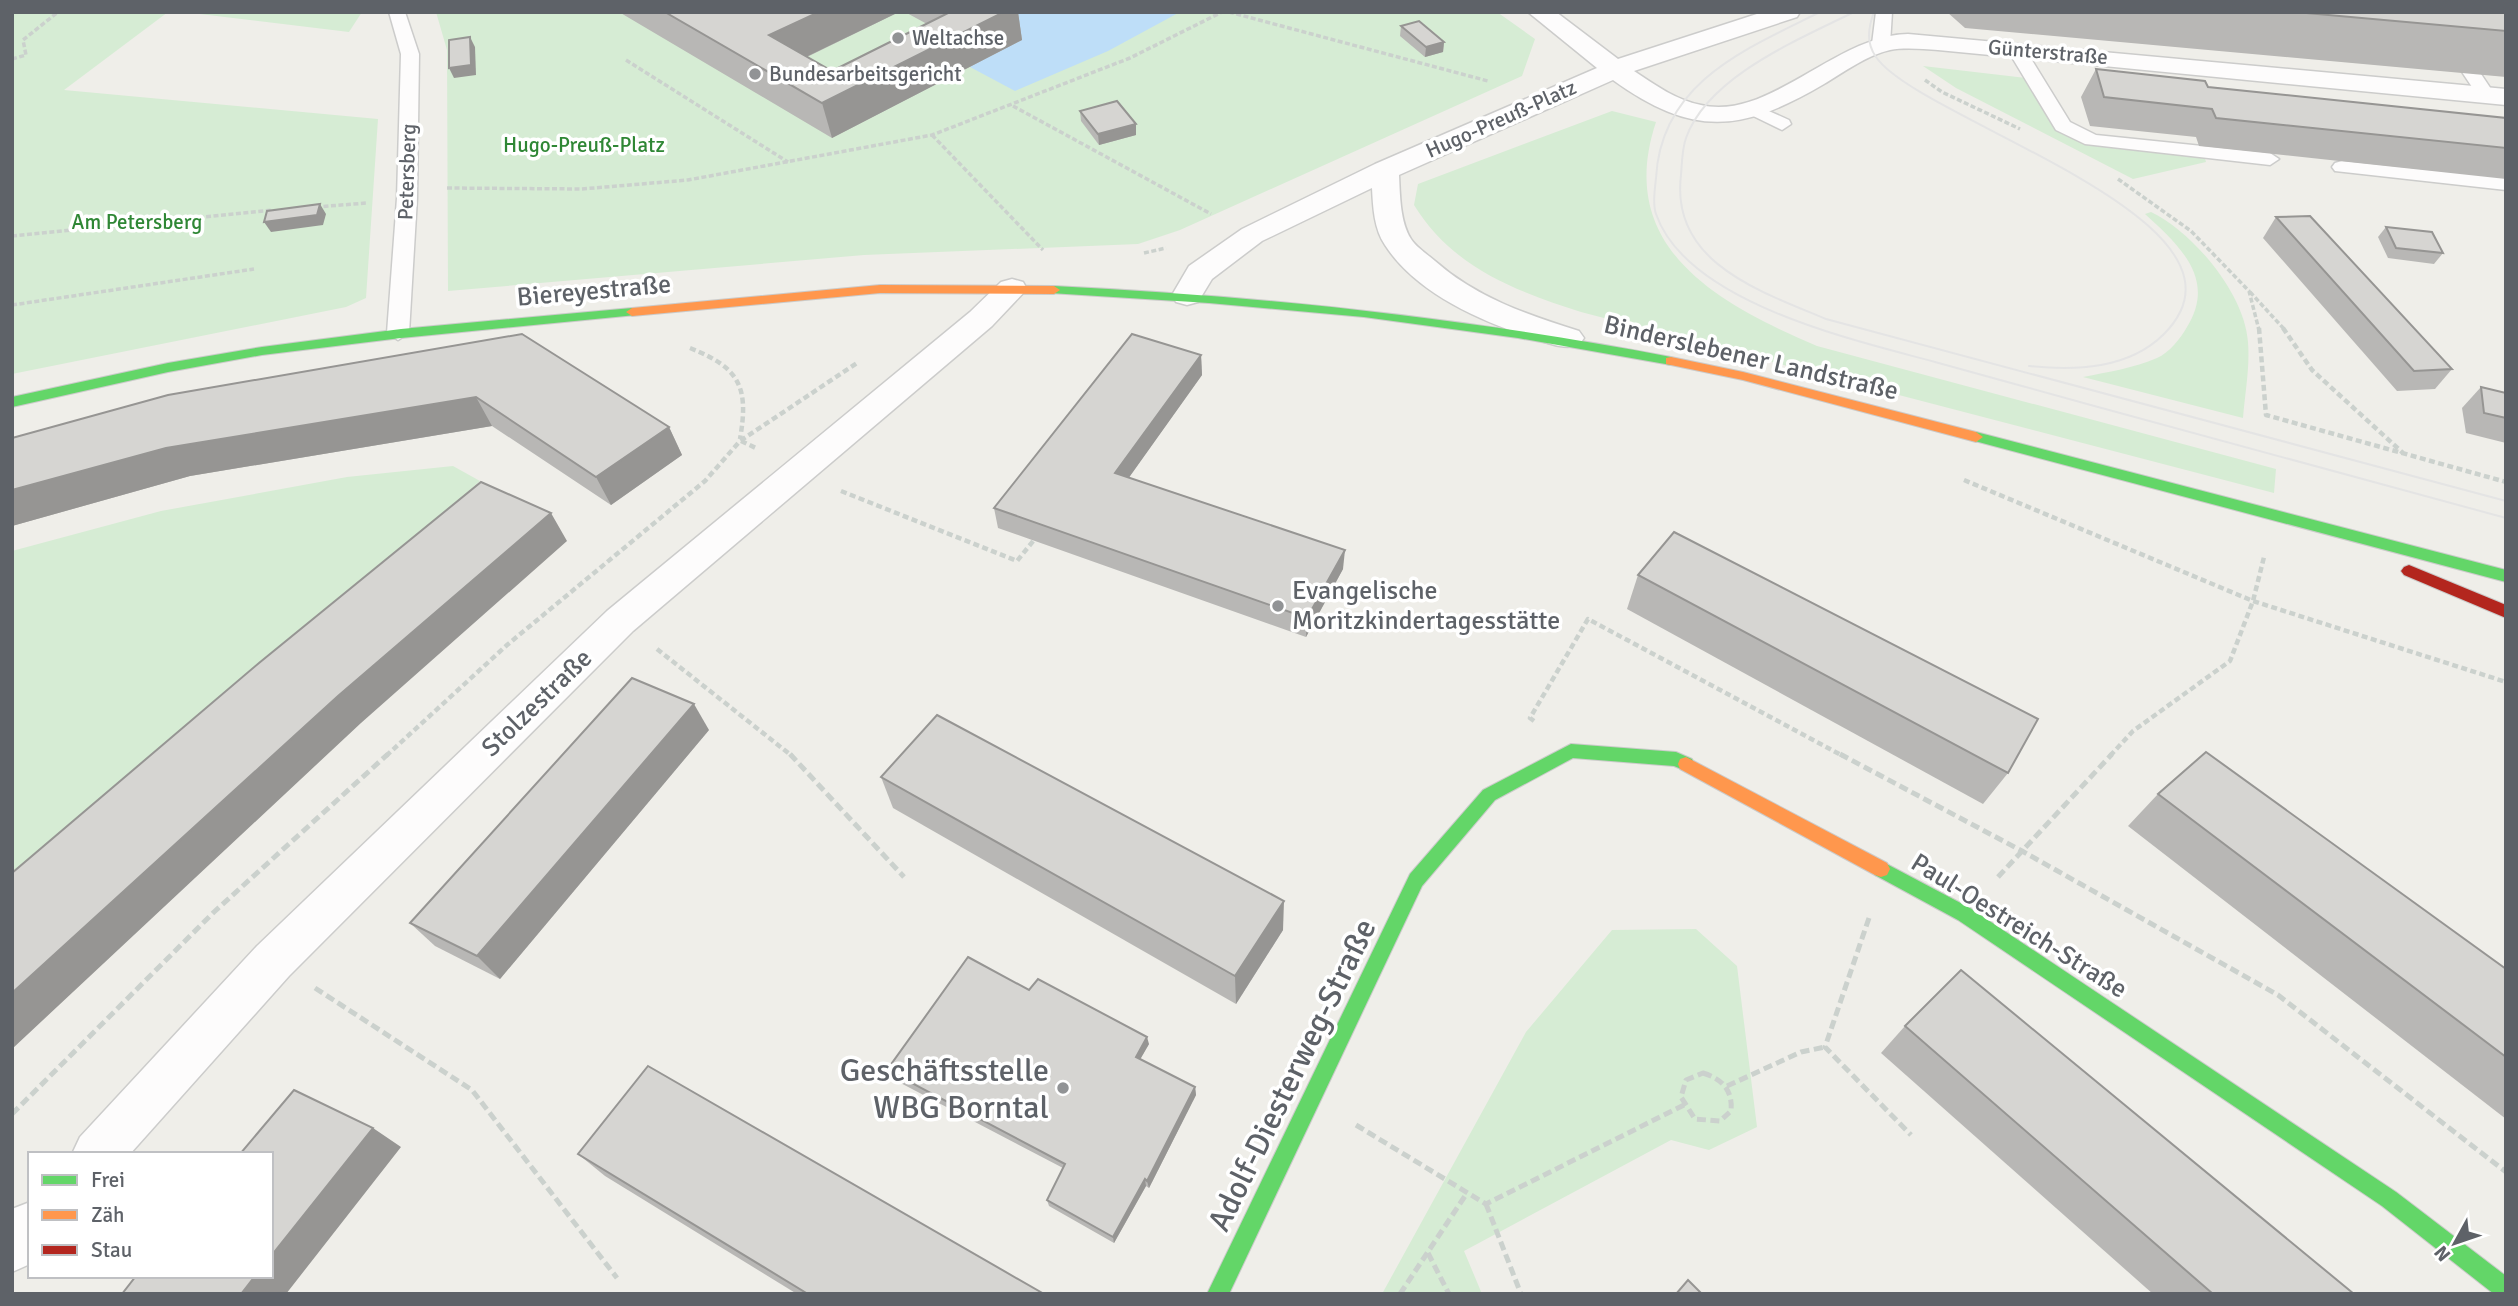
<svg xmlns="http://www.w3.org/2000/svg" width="2518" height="1306" viewBox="0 0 2518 1306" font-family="Signika,sans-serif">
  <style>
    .green { fill: #d6ecd4 }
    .water { fill: #bedef8 }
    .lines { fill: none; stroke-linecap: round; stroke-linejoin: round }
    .lane-casing { stroke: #cccccb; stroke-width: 3 }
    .street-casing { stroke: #cccccb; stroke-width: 3 }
    .fast-casing { stroke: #cbcbca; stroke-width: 2 }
    .slow-casing { stroke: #cbcbca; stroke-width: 2 }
    .jam-casing { stroke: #cbcbca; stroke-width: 2 }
    .path-far2 { stroke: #cbd1cd; stroke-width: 3.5; stroke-dasharray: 5 2.5; stroke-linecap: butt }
    .path-far1 { stroke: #cbd1cd; stroke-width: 4.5; stroke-dasharray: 6 3.5; stroke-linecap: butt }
    .path { stroke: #cbd1cd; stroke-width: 5; stroke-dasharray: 9 4.5; stroke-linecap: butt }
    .lane { fill: #fdfcfc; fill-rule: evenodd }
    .street { fill: #fdfcfc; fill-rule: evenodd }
    .fast { fill: #63d668; fill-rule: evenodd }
    .slow { fill: #ff974d; fill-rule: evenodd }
    .jam { fill: #b3261e; fill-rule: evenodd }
    .tram { stroke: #e4e4e4; stroke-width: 2 }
    .wall { fill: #b8b7b5 }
    .shaded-wall { fill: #969593 }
    .building { fill: #d6d5d2; stroke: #969593; stroke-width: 2 }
    .poi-dot { fill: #919395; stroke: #fff; stroke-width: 2.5 }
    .labels { text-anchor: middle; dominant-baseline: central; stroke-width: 7; stroke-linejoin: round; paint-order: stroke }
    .far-poi-label { font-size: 21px; fill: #5e6268; stroke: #fff; text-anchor: start }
    .far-street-label { font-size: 21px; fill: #5e6268; stroke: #fff }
    .far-park-label { font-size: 21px; fill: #2f8735; stroke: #fff }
    .street-label { font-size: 26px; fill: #5e6268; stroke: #fff }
    .poi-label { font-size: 26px; fill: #5e6268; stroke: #fff; text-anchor: start }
    .near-poi-label { font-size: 32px; fill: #5e6268; stroke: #fff; text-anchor: end }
    .near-street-label { font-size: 32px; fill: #5e6268; stroke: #fff }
  </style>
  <rect width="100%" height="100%" fill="#efeee9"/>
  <g class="green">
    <polygon points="12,12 168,12 64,90 378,119 366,298 346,307 12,374"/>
    <polygon points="183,12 362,12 349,32"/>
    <polygon points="436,12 1497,12 1535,39 1522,76 1180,230 1138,244 864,255 448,291 447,50"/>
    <polygon points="1923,66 2026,78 2064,130 2204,155 2206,162 2133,179 1956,88"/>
    <path d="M 1612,111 L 1656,122 C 1614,248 1719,304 1817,346 L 2276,469 L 2274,493 L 1581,312 C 1515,291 1452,267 1414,205 L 1418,184 Z"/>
    <path d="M 2151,212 C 2193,232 2245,294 2248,342 C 2250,367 2245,393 2243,418 L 2083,377 C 2108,372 2134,368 2157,358 C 2169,353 2181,338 2187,327 C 2217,279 2179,245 2145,214 Z"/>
    <polygon points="453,466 480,481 12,899 12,551 161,511 347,477"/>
    <polygon points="1696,929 1737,966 1757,1127 1709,1150 1671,1140 1464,1251 1482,1294 1382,1294 1526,1032 1612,930"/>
  </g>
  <polygon class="water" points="966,12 1180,12 1108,51 1015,91 970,67"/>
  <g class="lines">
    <defs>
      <g id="lane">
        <polygon points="389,12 405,12 419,54 417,198 409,333 398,340 387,333 397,198 401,54"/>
        <polygon points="1876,12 1892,12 1890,44 1881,49 1872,44"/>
        <polygon points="2016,44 2025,49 2070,122 2096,135 2270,153 2279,159 2270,165 2085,144 2056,130 2007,49"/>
        <polygon points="2471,67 2477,68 2495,95 2492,99 2486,100 2480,99 2462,72"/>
        <polygon points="1753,104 1789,120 1791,124 1782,130 1747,113 1744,109 1747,105"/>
        <polygon points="2342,161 2506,178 2506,190 2335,171 2332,167 2335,163"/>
      </g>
      <g id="street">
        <path d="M 1528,12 L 1556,12 L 1618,59 L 1763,12 L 1800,12 L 1797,17 L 1634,71 C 1655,85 1676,100 1701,105 C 1770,121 1836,35 1908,34 L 2506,89 L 2506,105 L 1938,50 C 1923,49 1905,47 1890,50 C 1867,55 1844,72 1824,84 C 1741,133 1692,137 1613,80 L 1399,175 C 1400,195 1400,222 1411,239 C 1416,247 1427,254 1435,261 C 1477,298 1526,314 1579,331 L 1584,338 L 1579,345 C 1563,350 1549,343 1533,338 C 1480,321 1416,293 1385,245 C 1374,229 1373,207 1372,188 L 1262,241 L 1212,279 L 1198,302 L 1187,305 L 1176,302 L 1172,295 L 1189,266 L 1242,229 L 1375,164 L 1597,68 Z"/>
        <polygon points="1012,279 1023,282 1027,289 992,326 633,631 289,976 130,1154 72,1154 80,1137 257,946 607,611 970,312 1001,282"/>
        <polygon points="30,1202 30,1264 12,1272 12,1209"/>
      </g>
      <g id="fast">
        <path d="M 1054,286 C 1262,296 1467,318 1671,357 L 1678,361 L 1671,365 L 1518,338 L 1364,317 L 1209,303 L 1050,293 L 1048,290 Z"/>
        <polygon points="632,308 638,312 636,315 401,338 262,355 168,372 12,407 12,397 168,363 262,347 401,329"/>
        <polygon points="1976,432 2506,570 2506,582 1971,440 1969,437"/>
        <polygon points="1571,744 1676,752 1692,759 1694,764 1692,769 1686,771 1674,766 1573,758 1495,800 1422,886 1229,1294 1207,1294 1410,874 1483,790"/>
        <polygon points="1881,861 1970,908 2396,1192 2506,1276 2506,1294 2494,1294 2382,1206 1958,920 1875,875 1872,869 1875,863"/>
      </g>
      <g id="slow">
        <polygon points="880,285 1054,286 1060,290 1054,294 880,293 632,316 626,312 632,308"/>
        <polygon points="1671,357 1743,372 1976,432 1983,437 1976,442 1743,380 1666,364 1666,358"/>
        <polygon points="1686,757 1887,863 1890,869 1887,875 1881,877 1875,875 1680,769 1678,764 1680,759"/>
      </g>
      <polygon id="jam" points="2409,565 2506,605 2506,618 2404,575 2401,571 2404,567"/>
    </defs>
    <use href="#lane" class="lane-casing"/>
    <use href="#street" class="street-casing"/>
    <use href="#fast" class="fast-casing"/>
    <use href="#slow" class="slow-casing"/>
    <use href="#jam" class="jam-casing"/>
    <g class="path-far2">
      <polyline points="1229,12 1488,81"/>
      <polyline points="12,59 26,55 23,40 58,12"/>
      <polyline points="626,60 788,162"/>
      <polyline points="1925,80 1942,92 2020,129"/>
      <polyline points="1013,106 1211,214"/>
      <polyline points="932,135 1043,250"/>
      <polyline points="2118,179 2191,231 2249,291 2259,330"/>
      <polyline points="447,188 582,189 688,180 932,135 1130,58 1222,12"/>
      <polyline points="316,207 367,203"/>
      <polyline points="12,236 273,210"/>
      <polyline points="1144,253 1166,248"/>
      <polyline points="2250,292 2285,330"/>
      <polyline points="12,305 254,269"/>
    </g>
    <g class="path-far1">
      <polyline points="2259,328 2266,415 2506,482"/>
      <polyline points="2283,328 2312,370 2403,453"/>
      <path d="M 690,348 C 740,368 749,387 740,439"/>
      <polyline points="741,441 758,449"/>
      <polyline points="1964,480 2253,601 2506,682"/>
      <polyline points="841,491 1017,561 1034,540"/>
      <polyline points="657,649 792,756"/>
      <polyline points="1534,721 1530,718 1588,619 1843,756"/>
      <polyline points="386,756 507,645 705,481 740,441 857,363"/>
      <polyline points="2110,756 2133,731 2230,661 2253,601 2264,557"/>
    </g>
    <g class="path">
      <polyline points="790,754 904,877"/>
      <polyline points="1840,754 2022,851 2278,995 2506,1172"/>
      <polyline points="1998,877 2112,754"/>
      <polyline points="1869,918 1825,1047 1911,1135"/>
      <polyline points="315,988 472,1090 617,1278"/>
      <path d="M 1703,1073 C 1722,1079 1733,1090 1731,1111 L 1720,1121 L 1695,1119 L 1681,1097 L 1686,1080 Z"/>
      <polyline points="1727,1086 1801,1052 1825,1047"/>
      <polyline points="12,1114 214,912 388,754"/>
      <polyline points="1356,1125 1486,1204 1684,1105"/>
      <polyline points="1486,1204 1521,1294"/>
      <polyline points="1428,1253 1449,1294"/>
      <polyline points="1400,1294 1467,1193"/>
    </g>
    <use href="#lane" class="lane"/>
    <use href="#street" class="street"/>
    <use href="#fast" class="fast"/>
    <use href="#slow" class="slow"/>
    <use href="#jam" class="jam"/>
    <g class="tram">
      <path d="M 1820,12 C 1746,49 1661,82 1656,178 C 1655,189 1652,203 1656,214 C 1687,303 1854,340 1935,362 C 1989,377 2044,392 2098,407 C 2234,444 2370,481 2506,518"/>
      <path d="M 1854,12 C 1800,39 1708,76 1686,138 C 1682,149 1682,163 1681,175 C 1670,262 1759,291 1826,319 L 2506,501"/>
      <path d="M 1874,12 C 1868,28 1866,43 1876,57 C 1919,121 2276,221 2164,334 C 2129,369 2076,371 2029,366"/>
    </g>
  </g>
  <g class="wall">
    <polygon points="619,12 899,12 807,57 832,71 927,24 905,12 1018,12 1022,40 832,138"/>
    <polygon points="1947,12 2506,12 2506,77 1965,28"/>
    <polygon points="1401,26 1444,42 1443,52 1425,57 1400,36"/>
    <polygon points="2096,69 2208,87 2506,118 2506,179 2199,146 2196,137 2090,126 2081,97"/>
    <polygon points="1080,111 1136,124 1136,135 1099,145 1081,121"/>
    <polygon points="2276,217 2452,369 2435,389 2397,391 2263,238"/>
    <polygon points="2386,227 2443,253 2434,264 2388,258 2378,237"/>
    <polygon points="522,334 669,427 682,455 611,505 492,426 190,476 12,526 12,438"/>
    <polygon points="1201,355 1202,375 1129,477 1343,569 1306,637 998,528 994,508"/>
    <polygon points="2481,387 2506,393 2506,443 2466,433 2462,408"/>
    <polygon points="1638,575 2008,773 1983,804 1627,609"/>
    <polygon points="709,730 500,979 435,946 410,923"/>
    <polygon points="881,777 1283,930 1236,1004 893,808"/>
    <polygon points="2158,794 2506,969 2506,1119 2128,826"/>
    <polygon points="1029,990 1149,1044 1140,1059 1195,1087 1196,1095 1149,1188 1146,1186 1114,1243 1049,1206 1047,1200 1063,1168 891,1078 887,1070"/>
    <polygon points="1905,1026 2354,1294 2153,1294 1881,1053"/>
    <polygon points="578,1154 1044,1294 797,1294 605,1176"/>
  </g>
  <g class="shaded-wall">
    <polygon points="819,12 899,12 779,70 769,35"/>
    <polygon points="1004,12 1018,12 1022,40 832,138 822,103"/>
    <polygon points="470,37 475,47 476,75 454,78 449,68"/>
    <polygon points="1444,42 1443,52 1425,57 1426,47"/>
    <polygon points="1136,124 1136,135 1099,145 1098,134"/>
    <polygon points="320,204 326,214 323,225 271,232 264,222"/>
    <polygon points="1201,355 1202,375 1118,493 1115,473"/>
    <polygon points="476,397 492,426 190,476 12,526 12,490 166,448"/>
    <polygon points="669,427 682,455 611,505 596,477"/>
    <polygon points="551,513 567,541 361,723 12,1049 12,993 338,696"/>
    <polygon points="1345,550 1343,569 1306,637 1307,618"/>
    <polygon points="694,704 709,730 500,979 477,956"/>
    <polygon points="1284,901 1283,930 1236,1004 1235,976"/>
    <polygon points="1147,1037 1149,1044 1137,1065 1136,1057"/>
    <polygon points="1195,1087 1196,1095 1149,1188 1147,1181"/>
    <polygon points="373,1128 401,1147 286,1294 241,1294 255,1276 271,1276 271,1256"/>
    <polygon points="1145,1179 1146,1186 1114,1243 1113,1237"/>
  </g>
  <g class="building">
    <polygon points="665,12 819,12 769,35 832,71 950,12 1004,12 822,103"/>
    <polygon points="2295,12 2506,12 2506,31"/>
    <polygon points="1419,21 1444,42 1426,47 1401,26"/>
    <polygon points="470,37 471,65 449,68 449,40"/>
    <polygon points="2096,69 2205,81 2208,87 2506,118 2506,148 2216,118 2212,109 2104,97"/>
    <polygon points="1117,101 1136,124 1098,134 1080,111"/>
    <polygon points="320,204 317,215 264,222 267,211"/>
    <polygon points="2310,216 2452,369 2414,371 2276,217"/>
    <polygon points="2386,227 2432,232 2443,253 2396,248"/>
    <polygon points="522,334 669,427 596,477 476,397 166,448 12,490 12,438 168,395"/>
    <polygon points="1132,334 1201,355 1115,473 1345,550 1307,618 994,508"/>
    <polygon points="2481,387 2506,393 2506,418 2484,413"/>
    <polygon points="481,482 551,513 338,696 12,993 12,873 259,663"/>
    <polygon points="1674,532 2038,719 2008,773 1638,575"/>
    <polygon points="632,678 694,704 477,956 410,923"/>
    <polygon points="937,715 1284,901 1235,976 881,777"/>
    <polygon points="2206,752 2506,969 2506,1057 2158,794"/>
    <polygon points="968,957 1029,990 1038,979 1147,1037 1136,1057 1195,1087 1147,1181 1145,1179 1113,1237 1047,1200 1065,1164 887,1070"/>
    <polygon points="1961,970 2354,1294 2213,1294 1905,1026"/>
    <polygon points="648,1066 1044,1294 808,1294 578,1154"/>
    <polygon points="294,1090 373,1128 271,1256 271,1154 240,1154"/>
    <polygon points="136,1276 255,1276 241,1294 122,1294"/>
    <polygon points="1688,1280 1702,1294 1676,1294"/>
  </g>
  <g class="poi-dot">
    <circle cx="898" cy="38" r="7"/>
    <circle cx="755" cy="74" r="7"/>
    <circle cx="1278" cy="606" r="7"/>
    <circle cx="1063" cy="1088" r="7"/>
  </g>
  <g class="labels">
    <g class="far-poi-label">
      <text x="912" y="38">Weltachse</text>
      <text x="769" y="74">Bundesarbeitsgericht</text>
    </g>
    <g class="far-street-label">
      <text transform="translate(2048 52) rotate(5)">Günterstraße</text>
      <text transform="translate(1501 119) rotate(-24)">Hugo-Preuß-Platz</text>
      <text transform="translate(407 172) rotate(-88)">Petersberg</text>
    </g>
    <g class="far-park-label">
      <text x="584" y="145">Hugo-Preuß-Platz</text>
      <text x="137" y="222">Am Petersberg</text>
    </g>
    <g class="street-label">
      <text transform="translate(594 291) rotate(-5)">Biereyestraße</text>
      <text transform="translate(1751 358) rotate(13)">Binderslebener Landstraße</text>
      <text transform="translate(537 703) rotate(-44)">Stolzestraße</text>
      <text transform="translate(2019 926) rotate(32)">Paul-Oestreich-Straße</text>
    </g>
    <g class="poi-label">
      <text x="1292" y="591">Evangelische<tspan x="1292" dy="30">Moritzkindertagesstätte</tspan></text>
    </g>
    <g class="near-poi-label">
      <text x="1049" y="1070">Geschäftsstelle<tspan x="1049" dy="37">WBG Borntal</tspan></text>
    </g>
    <g class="near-street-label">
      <text transform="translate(1292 1075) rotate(-64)">Adolf-Diesterweg-Straße</text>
    </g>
  </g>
  <rect width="2518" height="1306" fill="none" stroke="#5e6268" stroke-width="28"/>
  <rect x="28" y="1152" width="245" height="126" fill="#ffffff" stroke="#bfc0c3" stroke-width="2"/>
  <rect x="42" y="1175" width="35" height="10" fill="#63d668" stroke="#bfc0c3" stroke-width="2"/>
  <text x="91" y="1187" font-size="21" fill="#5e6268">Frei</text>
  <rect x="42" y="1210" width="35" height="10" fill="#ff974d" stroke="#bfc0c3" stroke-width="2"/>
  <text x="91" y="1222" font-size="21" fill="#5e6268">Zäh</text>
  <rect x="42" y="1245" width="35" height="10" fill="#b3261e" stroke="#bfc0c3" stroke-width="2"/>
  <text x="91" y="1257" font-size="21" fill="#5e6268">Stau</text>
  <g transform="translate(2455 1243) rotate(230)" stroke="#ffffff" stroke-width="5" paint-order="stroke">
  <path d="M0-5L12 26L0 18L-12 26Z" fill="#5e6268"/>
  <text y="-10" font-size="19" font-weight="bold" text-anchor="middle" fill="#5e6268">N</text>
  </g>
</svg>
